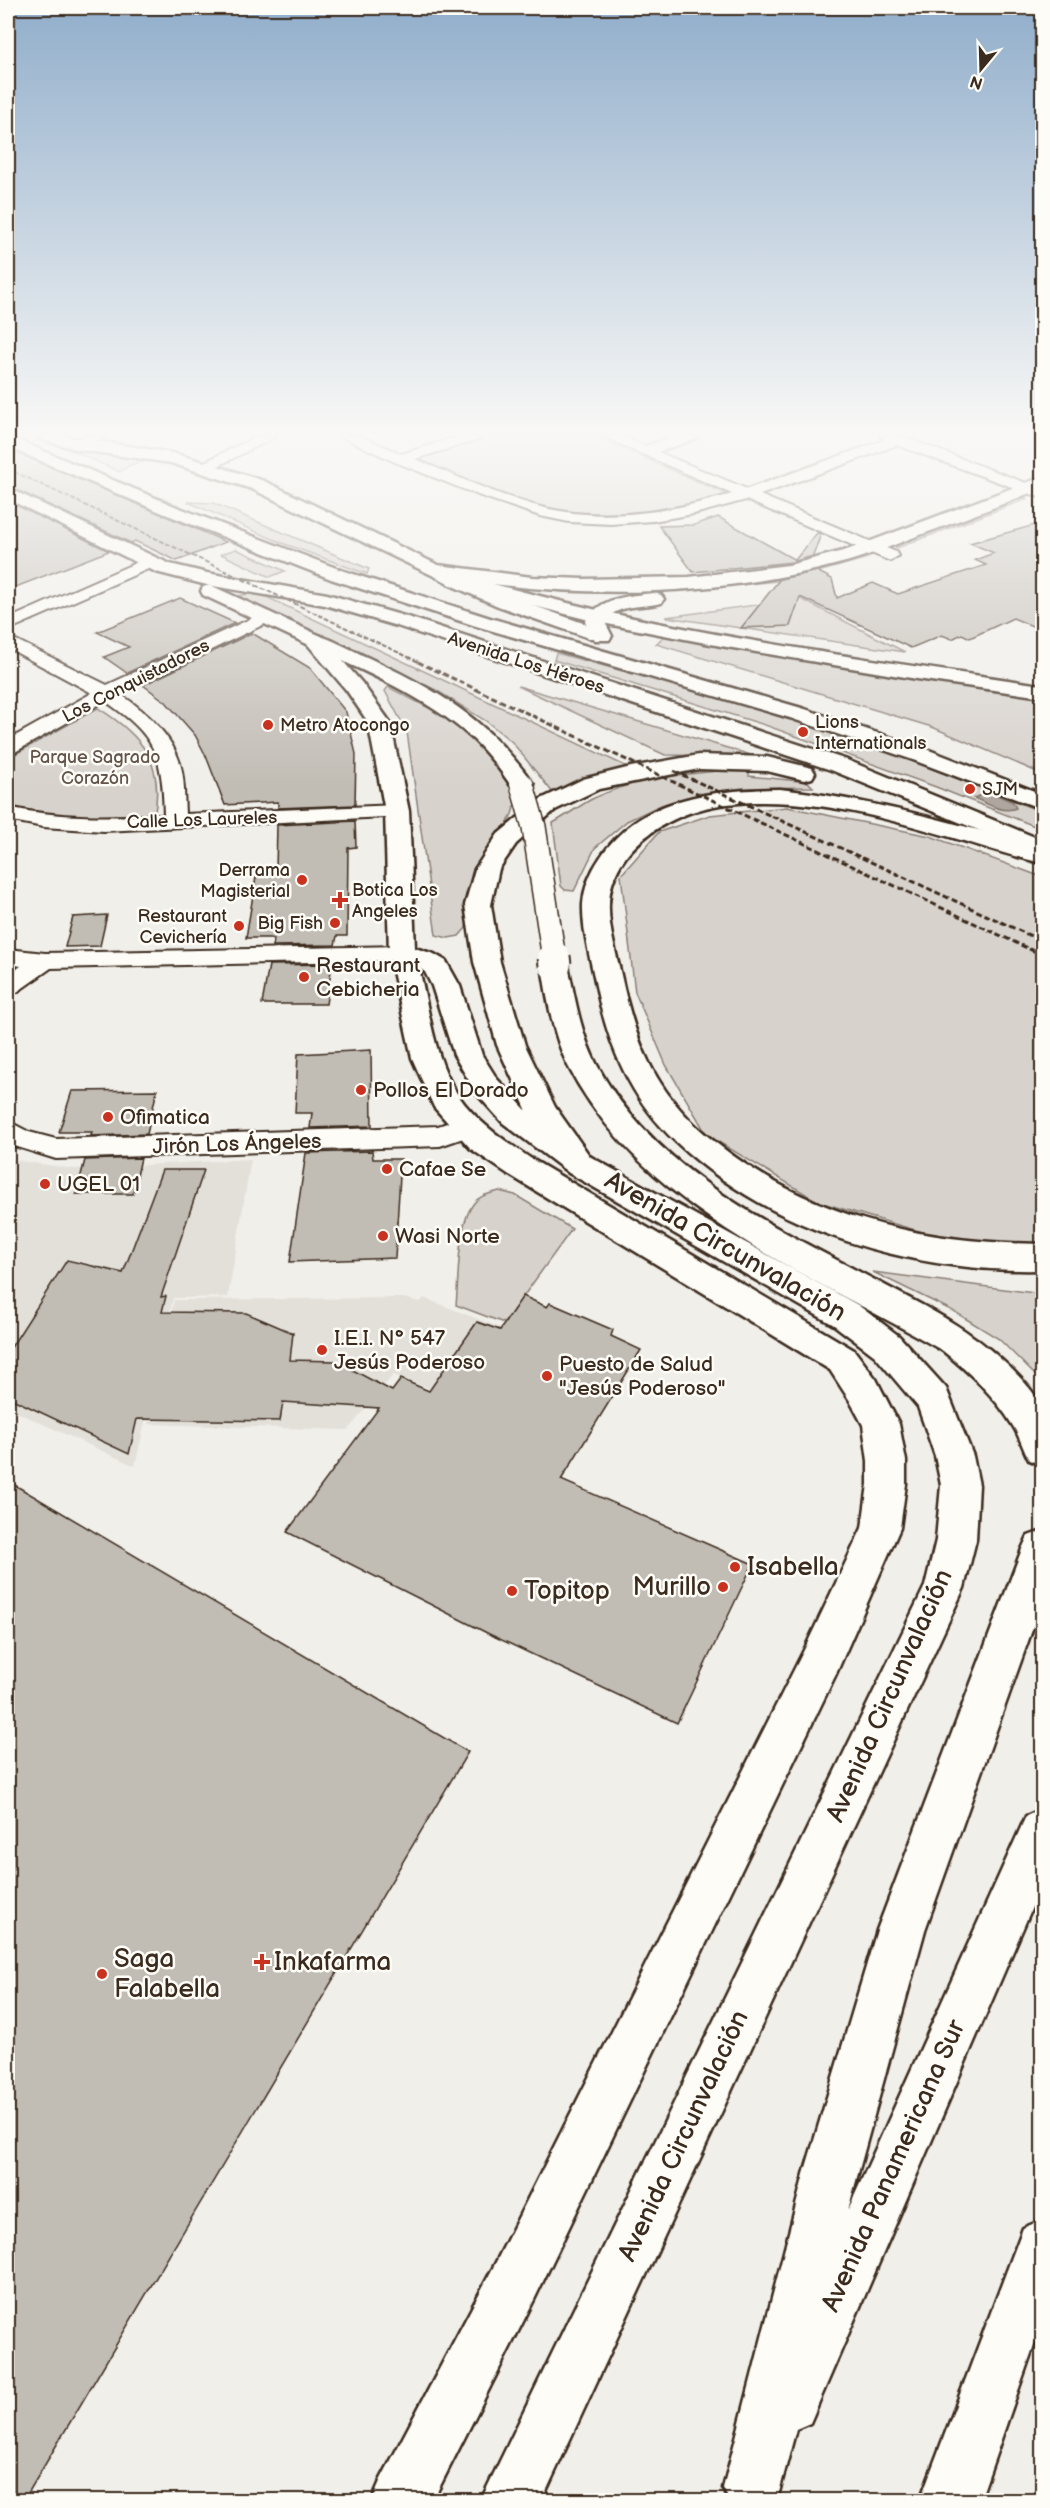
<svg xmlns="http://www.w3.org/2000/svg" width="1050" height="2508" viewBox="0 0 1050 2508" font-family="'Balsamiq Sans',sans-serif">
  <style>
    .built { fill: #e3e0da }
    .green { fill: #d7d2cc; stroke: #897e75; stroke-width: 1.5 }
    .water { fill: #aea69f; stroke: #80746b; stroke-width: 1.5 }
    .building { fill: #c1bcb4; stroke: #3b2a1e; stroke-width: 1.5 }
    .lines { fill: none; stroke-linecap: round; stroke-linejoin: round }
    .street-casing { stroke: #3b2a1e; stroke-width: 4 }
    .secondary-casing { stroke: #3b2a1e; stroke-width: 5 }
    .primary-casing { stroke: #3b2a1e; stroke-width: 5 }
    .highway-casing { stroke: #3b2a1e; stroke-width: 5 }
    .street { fill: #fdfcf7; fill-rule: evenodd }
    .secondary { fill: #fdfcf7; fill-rule: evenodd }
    .primary { fill: #fdfcf7; fill-rule: evenodd }
    .highway { fill: #fdfcf7; fill-rule: evenodd }
    .rail-far1 { stroke: #3b2a1e; stroke-width: 2; stroke-dasharray: 5 2; stroke-linecap: butt }
    .rail { stroke: #3b2a1e; stroke-width: 3; stroke-dasharray: 6 3; stroke-linecap: butt }
    .highway-bridge-far1-casing { stroke: #3b2a1e; stroke-width: 26; stroke-linecap: butt }
    .highway-bridge-casing { stroke: #3b2a1e; stroke-width: 35; stroke-linecap: butt }
    .highway-bridge-far1 { stroke: #fdfcf7; stroke-width: 23 }
    .highway-bridge { stroke: #fdfcf7; stroke-width: 31 }
    .poi-dot { fill: #c8321e; stroke: #fdfcf7; stroke-width: 2 }
    .labels { text-anchor: middle; dominant-baseline: central; stroke-width: 5; stroke-linejoin: round; paint-order: stroke }
    .far-street-label { font-size: 18px; fill: #3b2a1e; stroke: #fdfcf7 }
    .far-poi-label { font-size: 18px; fill: #3b2a1e; stroke: #fdfcf7; text-anchor: start }
    .far-park-label { font-size: 18px; fill: #62544a; stroke: #fdfcf7 }
    .poi-label { font-size: 21px; fill: #3b2a1e; stroke: #fdfcf7; text-anchor: start }
    .street-label { font-size: 21px; fill: #3b2a1e; stroke: #fdfcf7 }
    .near-street-label { font-size: 26px; fill: #3b2a1e; stroke: #fdfcf7 }
    .near-poi-label { font-size: 26px; fill: #3b2a1e; stroke: #fdfcf7; text-anchor: start }
  </style>
  <rect width="100%" height="100%" fill="#f1efea"/>
  <filter id="ink" filterUnits="userSpaceOnUse"><feTurbulence type="fractalNoise" baseFrequency=".0167" numOctaves="2"/><feDisplacementMap in="SourceGraphic" scale="12" xChannelSelector="R" yChannelSelector="G"/><feConvolveMatrix kernelMatrix="1 2 1 2 8 2 1 2 1" color-interpolation-filters="sRGB"/></filter>
  <g filter="url(#ink)">
    <g class="built">
      <polygon points="8,1159 74,1169 251,1159 228,1297 173,1298 135,1466 8,1408"/>
      <polygon points="404,1298 420,1302 424,1298 496,1326 450,1396 393,1375 348,1430 148,1424 174,1300"/>
    </g>
    <g class="green">
      <polygon points="495,436 594,436 726,494 686,508 629,517 560,513 511,500 416,460"/>
      <polygon points="64,447 152,460 130,465 120,472"/>
      <polygon points="1018,496 1027,499 897,548 890,545"/>
      <polygon points="188,502 213,503 369,569 367,574 282,543"/>
      <polygon points="236,549 285,571 270,577 221,554"/>
      <polygon points="862,554 868,558 790,580 653,593 651,588 724,585 789,578"/>
      <polygon points="258,593 630,768 553,793 512,742 486,721 436,690 236,596"/>
      <polygon points="801,599 905,652 666,617"/>
      <polygon points="664,636 937,681 1042,696 1042,774 932,727 656,644"/>
      <polygon points="556,653 730,700 887,751 1042,812 1042,829 936,787 765,725 554,660"/>
      <polygon points="518,686 758,757 665,755"/>
      <polygon points="388,687 454,721 486,743 504,769 517,798 512,814 471,896 466,928 459,936 448,938 436,935 407,732 385,691"/>
      <path d="M 98,708 C 143,736 165,764 154,818 L 74,818 L 8,806 L 8,758 Z"/>
      <path d="M 718,771 L 749,772 L 749,776 L 808,782 L 813,787 L 742,788 L 687,797 L 661,805 L 627,821 L 595,848 L 574,891 L 565,890 L 561,886 L 553,823 C 566,816 579,806 592,799 C 630,780 676,775 718,771 Z"/>
      <polygon points="787,807 930,836 1042,877 1042,1247 1034,1248 946,1239 819,1202 707,1135 666,1065 635,992 621,875 659,832 710,815"/>
      <path d="M 499,1191 L 515,1195 L 572,1229 L 504,1323 L 456,1305 C 459,1277 457,1224 474,1203 C 480,1195 489,1194 499,1191 Z"/>
      <polygon points="873,1272 1042,1294 1042,1382 999,1339 955,1312"/>
    </g>
    <path class="water" d="M 984,789 L 1013,802 L 1016,808 C 1003,814 986,803 974,798 L 982,795 Z"/>
    <g class="building">
      <polygon points="8,449 187,525 226,542 177,561 135,541 131,543 8,486"/>
      <polygon points="8,501 109,551 8,590"/>
      <polygon points="718,517 795,560 817,533 821,534 813,556 792,562 693,572 659,526 694,525"/>
      <polygon points="1042,523 1042,630 1013,618 970,638 962,634 952,639 942,635 911,648 800,597 790,626 741,628 780,579 817,571 832,579 837,598 873,583 898,594 986,565 975,560 994,553 970,543"/>
      <polygon points="180,598 235,623 127,673 104,657 129,647 97,632"/>
      <polygon points="252,633 310,668 346,712 356,754 355,805 278,808 278,802 225,805 206,756 195,735 166,702 143,685"/>
      <polygon points="355,821 356,847 348,848 347,936 337,936 335,945 273,946 274,939 270,938 246,938 257,871 276,871 277,825"/>
      <polygon points="107,915 100,946 65,947 73,917"/>
      <polygon points="332,964 326,1004 262,1004 269,965"/>
      <polygon points="371,1050 372,1126 310,1128 312,1113 295,1113 298,1054"/>
      <polygon points="157,1090 147,1134 91,1136 92,1132 59,1132 72,1091"/>
      <polygon points="372,1151 373,1159 401,1159 395,1258 290,1262 306,1153"/>
      <polygon points="141,1158 133,1194 76,1194 85,1160"/>
      <polygon points="162,1170 204,1170 161,1297 166,1296 162,1312 246,1313 293,1333 290,1360 336,1361 392,1391 401,1379 429,1391 477,1322 500,1330 523,1296 547,1307 550,1303 613,1330 611,1336 641,1350 561,1480 753,1564 677,1723 489,1634 287,1532 379,1408 283,1402 280,1421 137,1419 129,1454 8,1397 8,1352 67,1260 123,1273"/>
      <polygon points="8,1481 468,1752 24,2500 8,2500"/>
    </g>
    <g class="lines">
      <defs>
        <g id="street">
          <polygon points="86,436 105,436 85,448 75,448 73,445"/>
          <polygon points="258,436 277,436 210,470 205,471 198,467 200,464"/>
          <path d="M 340,436 L 360,436 L 402,454 L 459,436 L 482,436 L 480,439 L 415,459 C 457,476 498,496 541,507 C 604,523 671,512 732,494 L 602,436 L 622,436 L 645,446 L 675,436 L 698,436 L 696,439 L 658,452 L 747,489 L 884,440 L 880,436 L 901,436 L 1042,489 L 1042,498 L 897,445 L 760,495 L 896,552 L 898,556 L 890,561 L 746,500 L 694,514 L 653,521 L 611,524 L 569,522 L 540,516 L 478,495 L 395,462 Z"/>
          <polygon points="149,557 155,558 157,562 155,566 8,630 8,619"/>
          <path d="M 265,612 L 271,613 L 274,617 L 271,621 L 120,694 C 144,710 171,734 180,763 C 185,779 184,797 185,814 L 397,805 L 405,806 L 408,811 L 405,816 L 104,831 L 43,827 L 8,820 L 8,807 C 60,819 111,817 164,815 C 162,756 157,736 105,701 L 15,752 L 8,754 L 8,740 L 92,693 L 8,648 L 8,636 L 107,685 Z"/>
          <polygon points="402,946 411,948 414,953 411,958 402,960 51,968 17,992 8,994 8,975 21,966 8,964 8,949 45,953"/>
          <polygon points="468,1116 478,1119 482,1126 478,1133 440,1146 56,1159 8,1144 8,1121 29,1132 56,1139 438,1126"/>
        </g>
        <g id="secondary">
          <path d="M 37,436 L 65,436 L 172,453 L 211,464 L 264,481 L 438,565 L 532,577 L 584,579 L 689,577 L 789,565 L 847,550 L 1042,477 L 1042,488 C 1002,505 961,520 920,535 C 893,545 866,557 838,564 C 718,596 587,599 464,580 L 462,584 L 455,586 L 252,489 L 171,463 L 80,450 L 39,439 Z"/>
          <path d="M 654,593 L 661,595 L 664,599 L 661,603 C 642,608 617,603 605,622 L 612,636 L 609,640 L 595,640 L 585,622 C 600,597 627,596 654,593 Z"/>
          <path d="M 314,634 L 321,636 L 362,683 L 390,722 L 409,811 L 415,948 L 434,954 L 446,961 L 460,986 L 482,1055 L 497,1079 L 525,1109 L 591,1157 L 858,1305 L 899,1336 L 946,1388 L 973,1456 L 979,1485 L 976,1540 L 964,1588 L 542,2500 L 481,2500 L 925,1586 L 936,1540 L 941,1485 L 935,1456 L 918,1407 L 875,1356 L 834,1325 L 569,1173 L 503,1123 L 476,1093 L 454,1055 L 432,986 L 425,972 L 419,968 C 429,1009 434,1060 458,1095 C 476,1122 504,1140 530,1158 L 854,1350 L 876,1379 L 899,1424 L 906,1461 L 906,1484 L 900,1528 L 836,1674 L 534,2300 L 433,2500 L 372,2500 L 381,2479 L 496,2262 L 806,1646 L 862,1528 L 868,1484 L 868,1461 L 863,1425 L 850,1401 L 830,1370 L 508,1174 L 471,1149 L 434,1107 L 412,1058 L 389,953 L 385,811 L 368,722 L 347,691 L 304,640 L 307,636 Z"/>
        </g>
        <g id="primary">
          <polygon points="8,436 177,507 344,571 490,618 805,709 929,750 1042,794 1042,809 913,760 790,718 476,626 331,579 165,514 8,447"/>
          <polygon points="8,488 170,564 207,573 327,594 411,618 847,760 1042,840 1042,856 831,770 397,626 325,605 207,585 156,572 8,499"/>
          <polygon points="455,574 512,598 603,630 606,634 603,638 589,638 498,606 448,584 446,580 448,576"/>
          <polygon points="210,585 321,636 324,640 321,644 307,644 203,595 201,591 203,587"/>
          <polygon points="699,755 767,757 812,768 815,773 812,778 804,780 767,771 699,769 599,789 555,810 516,844 499,869 491,905 500,962 525,1045 555,1107 596,1165 591,1173 580,1176 569,1173 527,1111 497,1045 474,962 465,905 475,869 498,834 539,800 583,779 631,767"/>
        </g>
        <g id="highway">
          <path d="M 455,574 C 502,586 549,599 597,610 C 743,643 893,663 1042,685 L 1042,697 L 917,679 L 721,646 L 597,622 L 448,584 L 446,580 L 448,576 Z"/>
          <path d="M 314,634 C 333,639 351,650 369,658 C 439,691 488,719 534,785 L 530,790 L 522,792 L 514,790 C 502,772 489,755 474,740 C 427,696 364,672 307,644 L 304,640 L 307,636 Z"/>
          <path d="M 780,789 C 870,799 955,823 1042,848 L 1042,863 C 1014,857 985,847 957,839 C 884,817 803,795 727,804 C 675,810 611,845 609,904 C 608,927 616,952 621,975 C 635,1040 653,1089 705,1134 C 803,1216 917,1243 1042,1244 L 1042,1270 C 912,1273 772,1232 676,1142 C 630,1099 608,1045 596,986 C 591,960 582,931 583,904 C 584,888 591,871 600,858 C 641,796 713,790 780,789 Z"/>
          <path d="M 555,957 L 564,959 L 568,965 C 575,999 581,1035 597,1065 C 653,1170 772,1226 873,1279 C 918,1303 965,1325 1003,1361 C 1014,1371 1039,1395 1042,1410 C 1046,1424 1042,1450 1042,1465 L 1029,1460 C 1023,1449 1020,1437 1013,1426 C 995,1396 970,1373 943,1351 C 809,1273 643,1211 568,1066 C 553,1035 547,999 542,965 L 546,959 Z"/>
          <polygon points="1042,1531 1042,1602 925,1930 848,2210 1026,1816 1042,1809 1042,1884 810,2423 796,2429 777,2500 729,2500 723,2488 804,2174 877,1930 1022,1549 1028,1536"/>
          <polygon points="1042,2220 1042,2322 980,2500 920,2500 1023,2228"/>
        </g>
      </defs>
      <use href="#street" class="street-casing"/>
      <use href="#secondary" class="secondary-casing"/>
      <use href="#primary" class="primary-casing"/>
      <use href="#highway" class="highway-casing"/>
      <use href="#street" class="street"/>
      <use href="#secondary" class="secondary"/>
      <use href="#primary" class="primary"/>
      <use href="#highway" class="highway"/>
      <polyline class="rail-far1" points="8,469 421,663"/>
      <g class="rail">
        <polyline points="418,662 1042,955"/>
        <polyline points="674,771 1042,941"/>
      </g>
      <defs>
        <polyline id="highway-bridge-far1" points="522,785 534,827 554,959"/>
        <polyline id="highway-bridge" points="554,957 555,965"/>
      </defs>
      <use href="#highway-bridge-far1" class="highway-bridge-far1-casing"/>
      <use href="#highway-bridge" class="highway-bridge-casing"/>
      <use href="#highway-bridge-far1" class="highway-bridge-far1"/>
      <use href="#highway-bridge" class="highway-bridge"/>
    </g>
  </g>
  <linearGradient id="sky" x2="0" y2="1"><stop stop-color="#91aecb"/><stop offset="0.55" stop-color="#f9f8f6"/><stop offset="1" stop-color="#f9f8f6" stop-opacity="0"/></linearGradient>
  <rect width="1050" height="788" fill="url(#sky)"/>
  <g class="poi-dot">
    <circle cx="268" cy="725" r="6"/>
    <circle cx="803" cy="732" r="6"/>
    <circle cx="970" cy="789" r="6"/>
    <circle cx="302" cy="880" r="6"/>
    <path d="M337 891h6v6h6v6h-6v6h-6v-6h-6v-6h6z"/>
    <circle cx="335" cy="923" r="6"/>
    <circle cx="239" cy="926" r="6"/>
    <circle cx="304" cy="977" r="6"/>
    <circle cx="361" cy="1090" r="6"/>
    <circle cx="108" cy="1117" r="6"/>
    <circle cx="387" cy="1169" r="6"/>
    <circle cx="45" cy="1184" r="6"/>
    <circle cx="383" cy="1236" r="6"/>
    <circle cx="322" cy="1350" r="6"/>
    <circle cx="547" cy="1376" r="6"/>
    <circle cx="735" cy="1567" r="6"/>
    <circle cx="723" cy="1587" r="6"/>
    <circle cx="512" cy="1591" r="6"/>
    <path d="M259 1953h6v6h6v6h-6v6h-6v-6h-6v-6h6z"/>
    <circle cx="102" cy="1974" r="6"/>
  </g>
  <g class="labels">
    <g class="far-street-label">
      <text transform="translate(526 663) rotate(18)">Avenida Los Héroes</text>
      <text transform="translate(136 681) rotate(-27)">Los Conquistadores</text>
      <text transform="translate(202 820) rotate(-2)">Calle Los Laureles</text>
    </g>
    <g class="far-poi-label">
      <text x="815" y="722">Lions<tspan x="815" dy="21">Internationals</tspan></text>
      <text x="280" y="725">Metro Atocongo</text>
      <text x="982" y="789">SJM</text>
      <text x="290" y="870" text-anchor="end">Derrama<tspan x="290" dy="21">Magisterial</tspan></text>
      <text x="352" y="890">Botica Los<tspan x="352" dy="21">Angeles</tspan></text>
      <text x="227" y="916" text-anchor="end">Restaurant<tspan x="227" dy="21">Cevichería</tspan></text>
      <text x="323" y="923" text-anchor="end">Big Fish</text>
    </g>
    <g class="far-park-label">
      <text x="95" y="757">Parque Sagrado<tspan x="95" dy="21">Corazón</tspan></text>
    </g>
    <g class="poi-label">
      <text x="316" y="965">Restaurant<tspan x="316" dy="24">Cebicheria</tspan></text>
      <text x="373" y="1090">Pollos El Dorado</text>
      <text x="120" y="1117">Ofimatica</text>
      <text x="399" y="1169">Cafae Se</text>
      <text x="57" y="1184">UGEL 01</text>
      <text x="395" y="1236">Wasi Norte</text>
      <text x="334" y="1338">I.E.I. N° 547<tspan x="334" dy="24">Jesús Poderoso</tspan></text>
      <text x="559" y="1364">Puesto de Salud<tspan x="559" dy="24">"Jesús Poderoso"</tspan></text>
    </g>
    <g class="street-label">
      <text transform="translate(237 1144) rotate(-2)">Jirón Los Ángeles</text>
    </g>
    <g class="near-street-label">
      <text transform="translate(725 1247) rotate(30)">Avenida Circunvalación</text>
      <text transform="translate(890 1696) rotate(-66)">Avenida Circunvalación</text>
      <text transform="translate(684 2136) rotate(-65)">Avenida Circunvalación</text>
      <text transform="translate(894 2166) rotate(-66)">Avenida Panamericana Sur</text>
    </g>
    <g class="near-poi-label">
      <text x="747" y="1567">Isabella</text>
      <text x="711" y="1587" text-anchor="end">Murillo</text>
      <text x="524" y="1591">Topitop</text>
      <text x="114" y="1959">Saga<tspan x="114" dy="30">Falabella</tspan></text>
      <text x="274" y="1962">Inkafarma</text>
    </g>
  </g>
  <rect width="1050" height="2508" fill="none" stroke="#fdfcf7" stroke-width="30"/>
  <rect x="15" y="15" width="1020" height="2478" fill="none" stroke="#3b2a1e" stroke-width="2" filter="url(#ink)"/>
  <g transform="translate(981 69) rotate(199)" stroke="#fdfcf7" stroke-width="4.5" paint-order="stroke">
  <path d="M0-4.5L10 22L0 15L-10 22Z" fill="#3b2a1e"/>
  <text y="-9" font-size="16" font-weight="bold" text-anchor="middle" fill="#3b2a1e">N</text>
  </g>
</svg>
